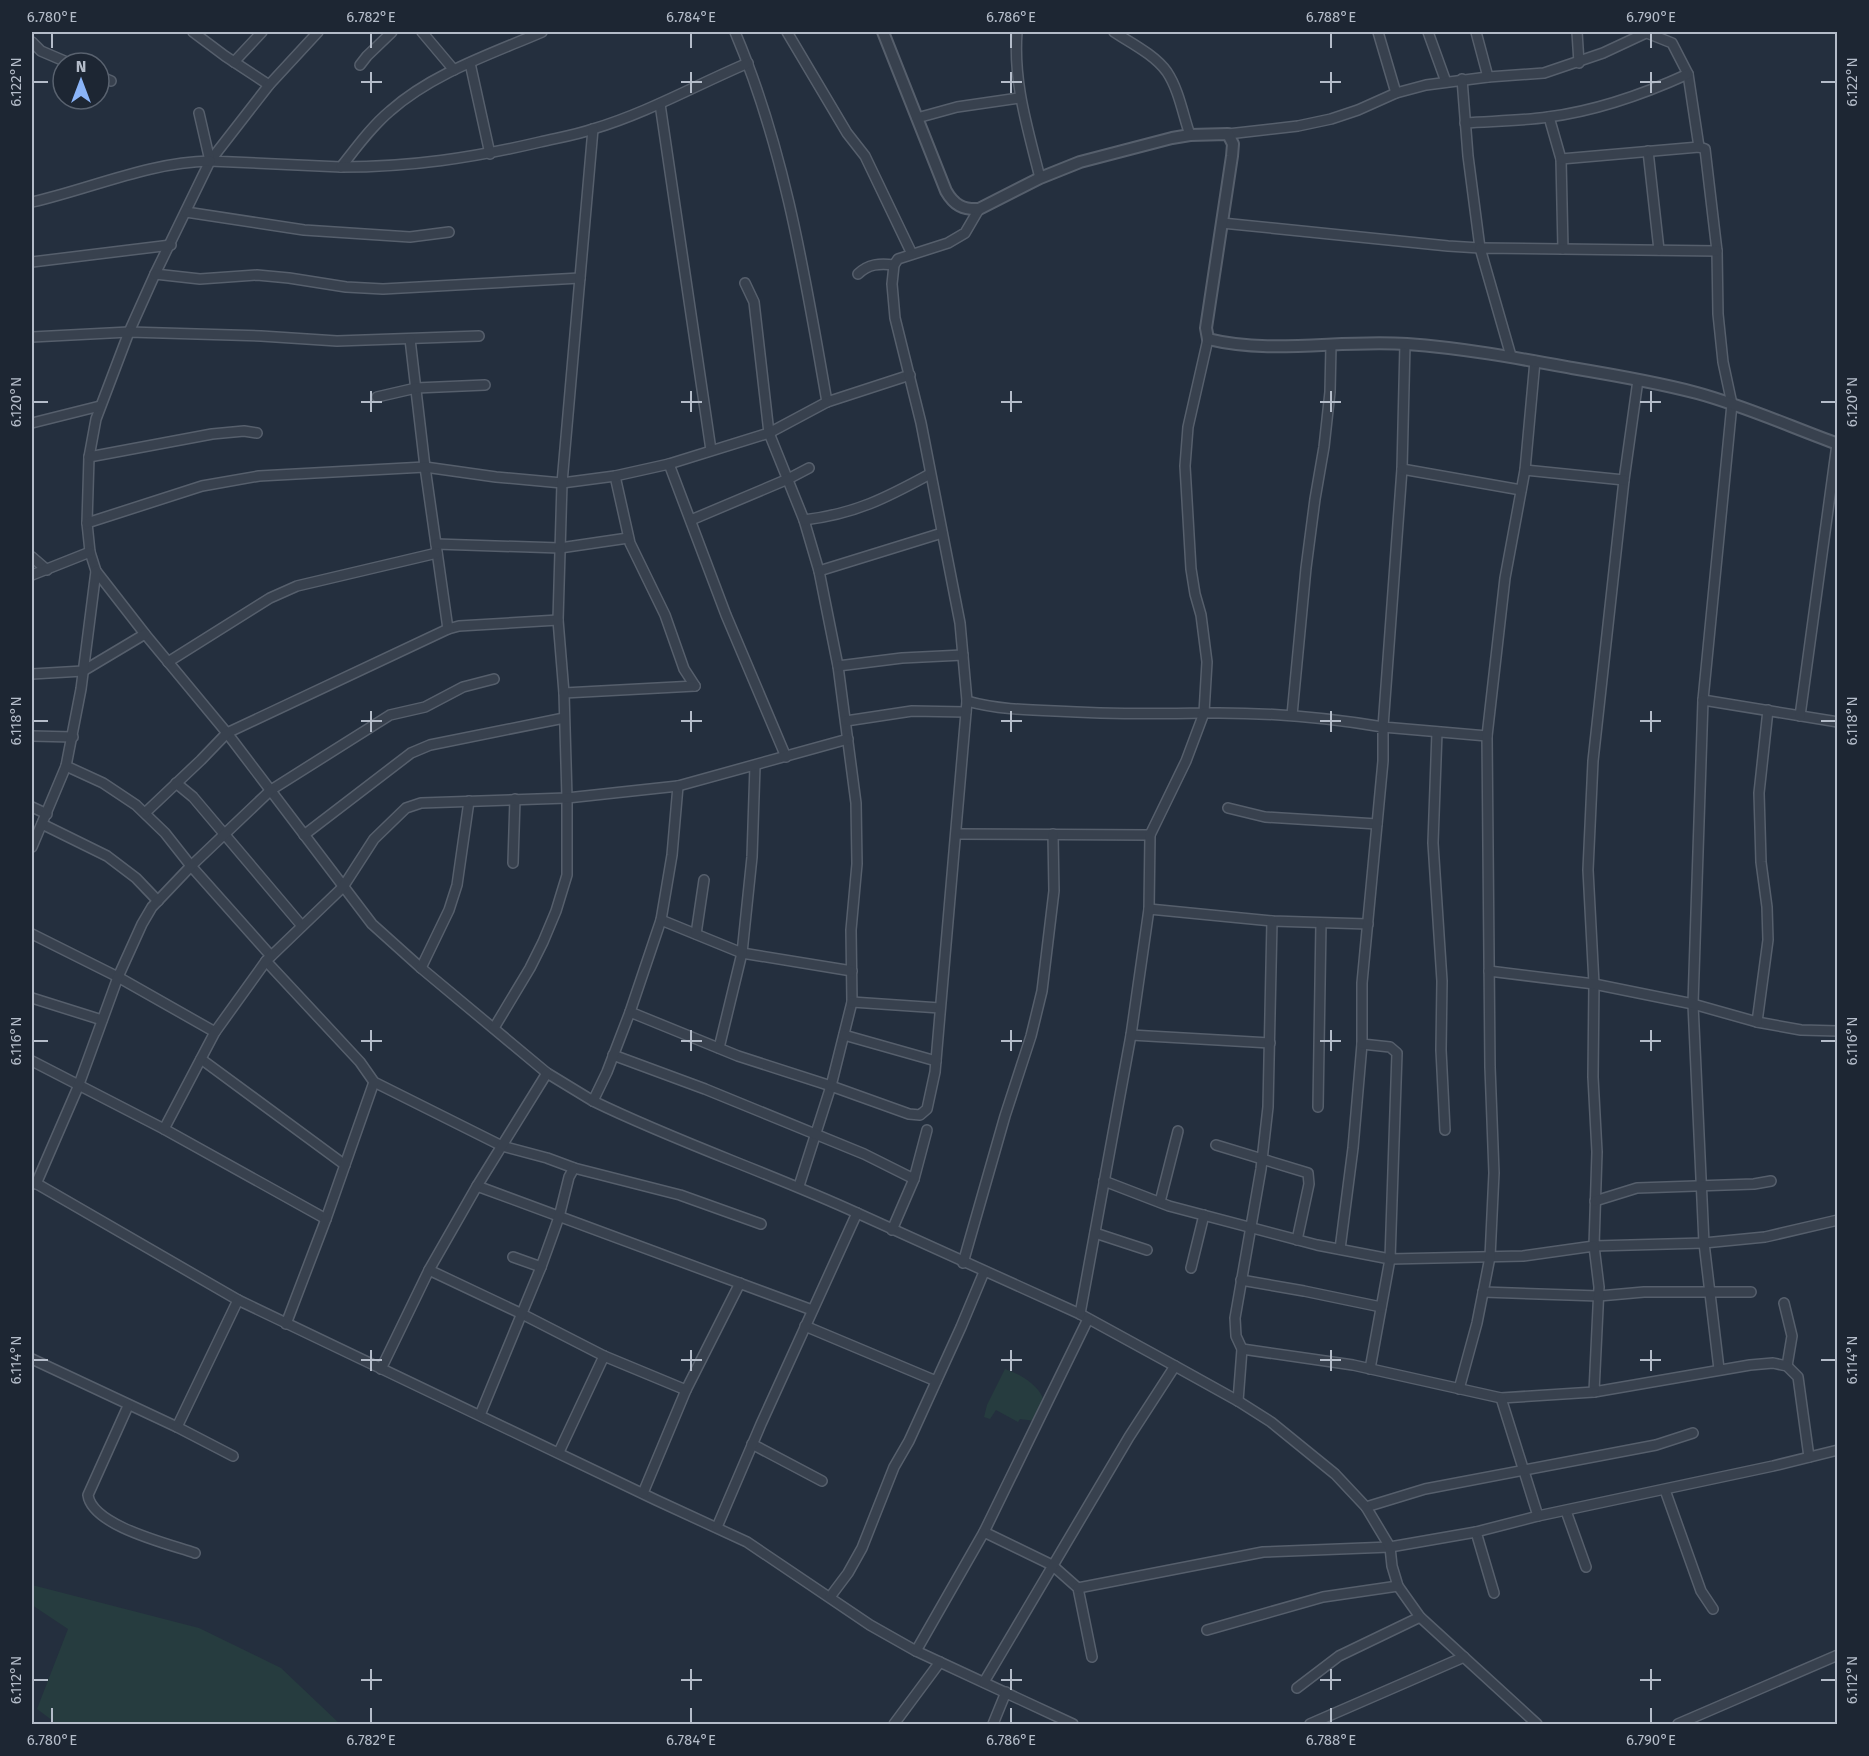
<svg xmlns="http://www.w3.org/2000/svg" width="1869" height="1756" viewBox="0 0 1869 1756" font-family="'Fira Sans',sans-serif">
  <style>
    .green { fill: #263c3f }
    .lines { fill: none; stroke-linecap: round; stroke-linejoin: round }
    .minor-casing { stroke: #565f6c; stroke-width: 12 }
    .tertiary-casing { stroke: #565f6c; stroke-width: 14 }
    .minor { stroke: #38414e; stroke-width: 9 }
    .tertiary { stroke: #38414e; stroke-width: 10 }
    .ticks { fill: none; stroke: #b4bcc9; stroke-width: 2 }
    .neatline { fill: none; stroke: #b4bcc9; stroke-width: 2 }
    .ticks-label { font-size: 15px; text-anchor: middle; fill: #b4bcc9 }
  </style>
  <rect width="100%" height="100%" fill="#242f3e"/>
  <g class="green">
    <path d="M 1005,1369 C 1019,1374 1036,1383 1043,1398 L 1035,1421 L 1020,1419 L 1018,1422 L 996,1410 L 990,1419 L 984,1417 L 987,1405 Z"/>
    <polygon points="32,1585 199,1628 281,1668 340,1724 57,1724 37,1709 68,1629 32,1605"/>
  </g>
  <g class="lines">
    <defs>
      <g id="minor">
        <polyline points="193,32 225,56 269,85"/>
        <path d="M 318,32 L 269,85 L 210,161 L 341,167 C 356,148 371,127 390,111 C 433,73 491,54 542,32"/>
        <polyline points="422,32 454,70"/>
        <path d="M 735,32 C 785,150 805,276 827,402 L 910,375"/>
        <polyline points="787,32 847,133 865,156 912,254"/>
        <path d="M 1017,32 C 1013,83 1028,129 1040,178"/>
        <path d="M 1114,32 C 1131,43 1155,55 1167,72 C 1179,90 1183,115 1190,135"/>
        <polyline points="1378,32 1396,93"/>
        <polyline points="1428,32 1446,82"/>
        <polyline points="1476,32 1488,77"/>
        <polyline points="1577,32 1579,63"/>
        <polyline points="1647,33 1672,43 1688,74 1699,147"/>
        <polyline points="32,42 41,51 69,63"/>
        <polyline points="234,62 262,32"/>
        <polyline points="470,63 490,154"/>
        <polyline points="360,65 367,56 392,32"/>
        <polyline points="99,76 111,81"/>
        <polyline points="660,104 711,450"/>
        <polyline points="199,113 210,161 155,274 129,332 96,419 89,457 87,523 90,552 96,571 145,634 227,733 372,924 421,968 547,1073 593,1101"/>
        <polyline points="1549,117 1561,159 1563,249"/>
        <polyline points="917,118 957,107 1019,98"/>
        <path d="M 1465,123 C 1493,121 1521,121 1548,117 C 1596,111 1644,94 1688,74"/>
        <polyline points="1228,134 1298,126 1331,119 1358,110 1396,93 1426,85 1488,77 1544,73 1603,53 1648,32"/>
        <polyline points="1648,151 1659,250"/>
        <polyline points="1561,159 1699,147 1705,149 1717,251 1718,314 1723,362 1732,404 1703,700 1838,722"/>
        <path d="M 341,167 C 411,167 472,158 540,142 C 557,138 576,135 593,129 C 647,113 696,85 748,63"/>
        <path d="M 32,202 C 90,189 149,162 210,161"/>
        <polyline points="186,212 304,230 410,237 449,232"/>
        <polyline points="1222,223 1448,246 1480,248 1468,156 1462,79"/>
        <polyline points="32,262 171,245"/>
        <polyline points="155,274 200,279 257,275 289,278 346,287 383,289 580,278"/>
        <path d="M 858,274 C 868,264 880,263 894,265"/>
        <polyline points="745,283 754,302 769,433 804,520 819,571 838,666 856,803 857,864 851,930 852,1002 831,1086 799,1186"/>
        <polyline points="32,337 129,332 261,336 337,341 479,336"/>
        <polyline points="410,339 425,467 448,629"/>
        <polyline points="1405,344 1402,469 1383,727 1487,736"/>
        <polyline points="1511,356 1480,248 1717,251"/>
        <polyline points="1638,380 1624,480 1593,761 1588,870 1594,984 1593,1077 1597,1152 1594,1246 1704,1243 1765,1237 1838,1220"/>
        <polyline points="377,397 416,388 485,385"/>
        <polyline points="32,423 100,406"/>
        <polyline points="89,457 212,434 244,431 257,433"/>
        <polyline points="669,464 726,615 786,757"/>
        <polyline points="1402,469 1521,490"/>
        <polyline points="1525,470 1624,480"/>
        <polyline points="615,476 630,543 665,615 684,669 695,686"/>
        <polyline points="691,520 788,479 809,468"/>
        <path d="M 804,520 C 855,514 886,498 930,474"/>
        <polyline points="87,523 202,486 259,476 425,467 496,477 562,483 615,476 669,464 769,433 827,402"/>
        <polyline points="436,544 560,548 628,538"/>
        <polyline points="32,557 47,570"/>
        <polyline points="819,571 942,533"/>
        <polyline points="32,575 90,552"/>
        <polyline points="168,662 270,598 297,586 437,553"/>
        <polyline points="838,666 902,658 963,655"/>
        <polyline points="32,674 83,671 145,634"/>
        <polyline points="564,693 695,686"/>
        <polyline points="1703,700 1693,1004 1704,1243 1719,1369"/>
        <path d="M 967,701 C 995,709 1025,710 1055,711 C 1104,714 1154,714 1204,713 L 1207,662 L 1201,615 L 1195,594 L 1191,569 L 1185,466 L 1188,427 L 1208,339"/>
        <polyline points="1292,715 1306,568 1315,499 1324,447 1330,392 1331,345"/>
        <polyline points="1800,716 1837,444"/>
        <polyline points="846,721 912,711 966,712"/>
        <polyline points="1437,732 1433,843 1442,981 1441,1050 1445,1130"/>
        <polyline points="32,736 73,737"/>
        <polyline points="66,766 103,783 136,805 165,833 191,866 271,956"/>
        <polyline points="176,783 193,797 302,926"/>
        <polyline points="32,807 47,814"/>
        <polyline points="1228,808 1265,817 1377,824"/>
        <polyline points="145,813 201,760 227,733 448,629 459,626 558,620"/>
        <polyline points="42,824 107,856 136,878 158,901"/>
        <polyline points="956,834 1150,835"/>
        <polyline points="304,835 411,753 430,745 564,718"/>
        <polyline points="32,847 66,766 81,689 96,571"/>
        <polyline points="513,863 515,799"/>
        <polyline points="1149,909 1272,921 1368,924"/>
        <polyline points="661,920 742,953 852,971"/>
        <polyline points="32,934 118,977 215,1032"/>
        <polyline points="696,934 704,880"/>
        <polyline points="266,961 360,1062 374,1082 502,1146 547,1158 574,1168 680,1195 761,1224"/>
        <polyline points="421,968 449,910 457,885 469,801"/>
        <polyline points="1489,971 1594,984 1693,1004 1757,1022 1801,1030 1838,1031"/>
        <polyline points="32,998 102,1020"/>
        <polyline points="852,1002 940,1008"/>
        <polyline points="630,1012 661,920 672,855 678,786"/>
        <polyline points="1757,1022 1768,940 1767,907 1761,862 1759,793 1768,710"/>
        <polyline points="494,1028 530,968 543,942 556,911 567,875 567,798 564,693 558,620 562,483 593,129"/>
        <polyline points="844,1035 936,1061"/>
        <polyline points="1131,1035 1270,1043"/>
        <polyline points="719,1048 742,953 752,857 755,766"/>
        <polyline points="613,1055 705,1089 864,1154 914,1179"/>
        <polyline points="201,1059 345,1165"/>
        <polyline points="32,1061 164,1129 326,1219"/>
        <polyline points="1318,1107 1321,923"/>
        <polyline points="164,1129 215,1032 266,961 343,887 374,839 406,808 421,803 567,798 678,786 848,739"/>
        <polyline points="1216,1145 1308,1173 1309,1184 1297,1240"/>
        <polyline points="32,1181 238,1300"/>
        <polyline points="1104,1181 1169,1206 1317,1245 1390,1259 1370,1369"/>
        <polyline points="36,1184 78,1087 118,977 142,924 152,907 191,866 271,790 390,715 425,707 463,687 494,679"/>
        <polyline points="477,1186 812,1310"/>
        <polyline points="1595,1201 1637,1188 1754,1184 1771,1181"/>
        <polyline points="1160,1202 1178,1131"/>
        <polyline points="857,1213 1080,1314 1175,1366"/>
        <polyline points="892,1230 914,1179 927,1130"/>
        <polyline points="1095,1233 1147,1250"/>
        <polyline points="1340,1249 1353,1148 1362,1044"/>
        <polyline points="513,1257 541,1267"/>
        <polyline points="963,1263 1005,1116 1031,1036 1042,991 1054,891 1053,834"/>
        <polyline points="1191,1268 1204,1215"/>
        <polyline points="429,1270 477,1186 547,1073"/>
        <polyline points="1241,1280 1304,1291 1381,1307"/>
        <polyline points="1483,1292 1599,1296 1644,1292 1751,1292"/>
        <polyline points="1784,1303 1792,1336 1787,1366"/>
        <path d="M 1080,1314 L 1131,1035 L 1149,909 L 1150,835 L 1186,761 L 1204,713 C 1264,712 1323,717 1383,727 L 1383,761 L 1362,983 L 1362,1044 L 1390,1047 L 1397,1053 L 1390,1259 L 1523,1256 L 1594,1246 L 1599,1287 L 1594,1392 L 1750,1365 L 1773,1363 L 1787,1366 L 1798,1377 L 1809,1457"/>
        <polyline points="286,1324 326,1219 374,1082"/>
        <polyline points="805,1326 936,1381"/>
        <polyline points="1242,1349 1353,1365 1501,1398 1594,1392"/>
        <polyline points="32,1359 177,1427 238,1300 656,1500 747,1542 870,1625 916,1651 1073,1724"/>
        <polyline points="381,1369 429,1270 522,1314 604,1356 686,1390"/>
        <polyline points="1459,1389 1477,1323 1490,1257 1494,1173 1490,1067 1487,736 1505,578 1525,470 1535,361"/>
        <polyline points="1501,1398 1538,1516"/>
        <polyline points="1238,1401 1242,1349 1236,1336 1235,1318 1261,1169 1268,1107 1272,921"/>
        <path d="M 128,1406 L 88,1495 C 92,1526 169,1544 195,1553"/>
        <polyline points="480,1415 541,1267 559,1217 569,1177 574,1168"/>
        <polyline points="177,1427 233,1456"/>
        <polyline points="752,1444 822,1481"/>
        <polyline points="559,1452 604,1356"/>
        <polyline points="1665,1490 1701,1591 1713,1609"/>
        <polyline points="643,1493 686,1390 740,1283"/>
        <polyline points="1366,1507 1425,1489 1656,1445 1693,1433"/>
        <polyline points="1566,1511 1586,1567"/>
        <path d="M 717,1527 L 761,1424 L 857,1213 C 770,1173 679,1143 593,1101 L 607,1072 L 630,1012 L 738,1056 L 831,1086 L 909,1114 L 920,1115 L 927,1109 L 935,1072 L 967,701 L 960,623 L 921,423 L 895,318 L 892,284 L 894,265 L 898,259 L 948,243 L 965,233 L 979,209"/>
        <polyline points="984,1532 1052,1565 1078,1588 1092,1657"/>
        <polyline points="1476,1532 1494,1593"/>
        <polyline points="1078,1588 1263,1552 1390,1547 1392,1566 1398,1586 1420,1617 1537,1724"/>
        <polyline points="830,1597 848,1573 862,1548 894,1467 909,1441 961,1327 984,1272"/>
        <polyline points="1207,1630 1323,1597 1398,1586"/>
        <polyline points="916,1651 984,1532 1088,1319"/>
        <polyline points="984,1682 1129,1437 1175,1366 1238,1401 1271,1422 1335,1474 1366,1507 1390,1547 1476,1532 1538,1516 1773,1466 1838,1450"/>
        <polyline points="1297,1688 1339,1656 1420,1617"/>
        <polyline points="894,1724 940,1662"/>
        <polyline points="993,1724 1006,1692"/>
        <polyline points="1310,1724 1464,1657"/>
        <polyline points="1678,1724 1838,1655"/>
      </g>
      <path id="tertiary" d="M 883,32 L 946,191 C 954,205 963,210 979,209 L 1040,178 L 1080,162 L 1172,138 L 1190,135 L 1228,134 L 1233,144 L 1232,156 L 1206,328 L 1208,339 C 1273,355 1340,339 1407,344 C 1463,348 1517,358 1572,368 C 1614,375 1656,382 1697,393 C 1745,406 1791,427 1838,444"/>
    </defs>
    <use href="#minor" class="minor-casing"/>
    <use href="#tertiary" class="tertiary-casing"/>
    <use href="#minor" class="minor"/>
    <use href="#tertiary" class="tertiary"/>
  </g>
  <path class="ticks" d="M 52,33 L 52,48M 371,33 L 371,48M 691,33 L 691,48M 1011,33 L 1011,48M 1331,33 L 1331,48M 1651,33 L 1651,48M 371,72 L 371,93M 691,72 L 691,93M 1011,72 L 1011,93M 1331,72 L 1331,93M 1651,72 L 1651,93M 33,82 L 48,82M 361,82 L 382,82M 681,82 L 702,82M 1001,82 L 1022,82M 1320,82 L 1341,82M 1640,82 L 1661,82M 1821,82 L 1836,82M 371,391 L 371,412M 691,391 L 691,412M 1011,391 L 1011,412M 1331,391 L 1331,412M 1651,391 L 1651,412M 33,402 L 48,402M 361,402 L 382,402M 681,402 L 702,402M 1001,402 L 1022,402M 1320,402 L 1341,402M 1640,402 L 1661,402M 1821,402 L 1836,402M 371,711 L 371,732M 691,711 L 691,732M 1011,711 L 1011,732M 1331,711 L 1331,732M 1651,711 L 1651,732M 33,721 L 48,721M 361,721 L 382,721M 681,721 L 702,721M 1001,721 L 1022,721M 1320,721 L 1341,721M 1640,721 L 1661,721M 1821,721 L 1836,721M 371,1030 L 371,1051M 691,1030 L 691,1051M 1011,1030 L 1011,1051M 1331,1030 L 1331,1051M 1651,1030 L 1651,1051M 33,1041 L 48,1041M 361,1041 L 382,1041M 681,1041 L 702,1041M 1001,1041 L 1022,1041M 1320,1041 L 1341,1041M 1640,1041 L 1661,1041M 1821,1041 L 1836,1041M 371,1350 L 371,1371M 691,1350 L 691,1371M 1011,1350 L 1011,1371M 1331,1350 L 1331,1371M 1651,1350 L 1651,1371M 33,1360 L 48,1360M 361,1360 L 382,1360M 681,1360 L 702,1360M 1001,1360 L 1022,1360M 1320,1360 L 1341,1360M 1640,1360 L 1661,1360M 1821,1360 L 1836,1360M 371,1669 L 371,1690M 691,1669 L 691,1690M 1011,1669 L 1011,1690M 1331,1669 L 1331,1690M 1651,1669 L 1651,1690M 33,1680 L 48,1680M 361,1680 L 382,1680M 681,1680 L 702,1680M 1001,1680 L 1022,1680M 1320,1680 L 1341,1680M 1640,1680 L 1661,1680M 1821,1680 L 1836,1680M 52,1708 L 52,1723M 371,1708 L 371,1723M 691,1708 L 691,1723M 1011,1708 L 1011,1723M 1331,1708 L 1331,1723M 1651,1708 L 1651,1723"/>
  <rect width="1869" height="1756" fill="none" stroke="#1d2633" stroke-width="66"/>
  <g transform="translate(81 81)"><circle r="28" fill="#1d2633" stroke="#59626f" stroke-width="1.5"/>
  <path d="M0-4.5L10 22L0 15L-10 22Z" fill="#8ab4f8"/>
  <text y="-9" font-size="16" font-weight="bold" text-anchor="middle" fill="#b4bcc9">N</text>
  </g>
  <rect x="33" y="33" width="1803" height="1690" class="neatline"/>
  <g class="ticks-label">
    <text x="52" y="22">6.780°E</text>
    <text x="371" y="22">6.782°E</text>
    <text x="691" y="22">6.784°E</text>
    <text x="1011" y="22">6.786°E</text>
    <text x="1331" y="22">6.788°E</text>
    <text x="1651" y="22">6.790°E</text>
    <text transform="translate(16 82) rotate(-90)" y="5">6.122°N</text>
    <text transform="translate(1852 82) rotate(-90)" y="5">6.122°N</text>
    <text transform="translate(16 402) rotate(-90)" y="5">6.120°N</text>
    <text transform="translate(1852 402) rotate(-90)" y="5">6.120°N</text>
    <text transform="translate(16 721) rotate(-90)" y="5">6.118°N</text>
    <text transform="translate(1852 721) rotate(-90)" y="5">6.118°N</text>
    <text transform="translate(16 1041) rotate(-90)" y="5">6.116°N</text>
    <text transform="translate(1852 1041) rotate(-90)" y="5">6.116°N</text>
    <text transform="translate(16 1360) rotate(-90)" y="5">6.114°N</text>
    <text transform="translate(1852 1360) rotate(-90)" y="5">6.114°N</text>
    <text transform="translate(16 1680) rotate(-90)" y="5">6.112°N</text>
    <text transform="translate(1852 1680) rotate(-90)" y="5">6.112°N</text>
    <text x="52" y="1745">6.780°E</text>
    <text x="371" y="1745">6.782°E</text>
    <text x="691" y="1745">6.784°E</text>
    <text x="1011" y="1745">6.786°E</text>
    <text x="1331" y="1745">6.788°E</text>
    <text x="1651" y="1745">6.790°E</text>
  </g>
</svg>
